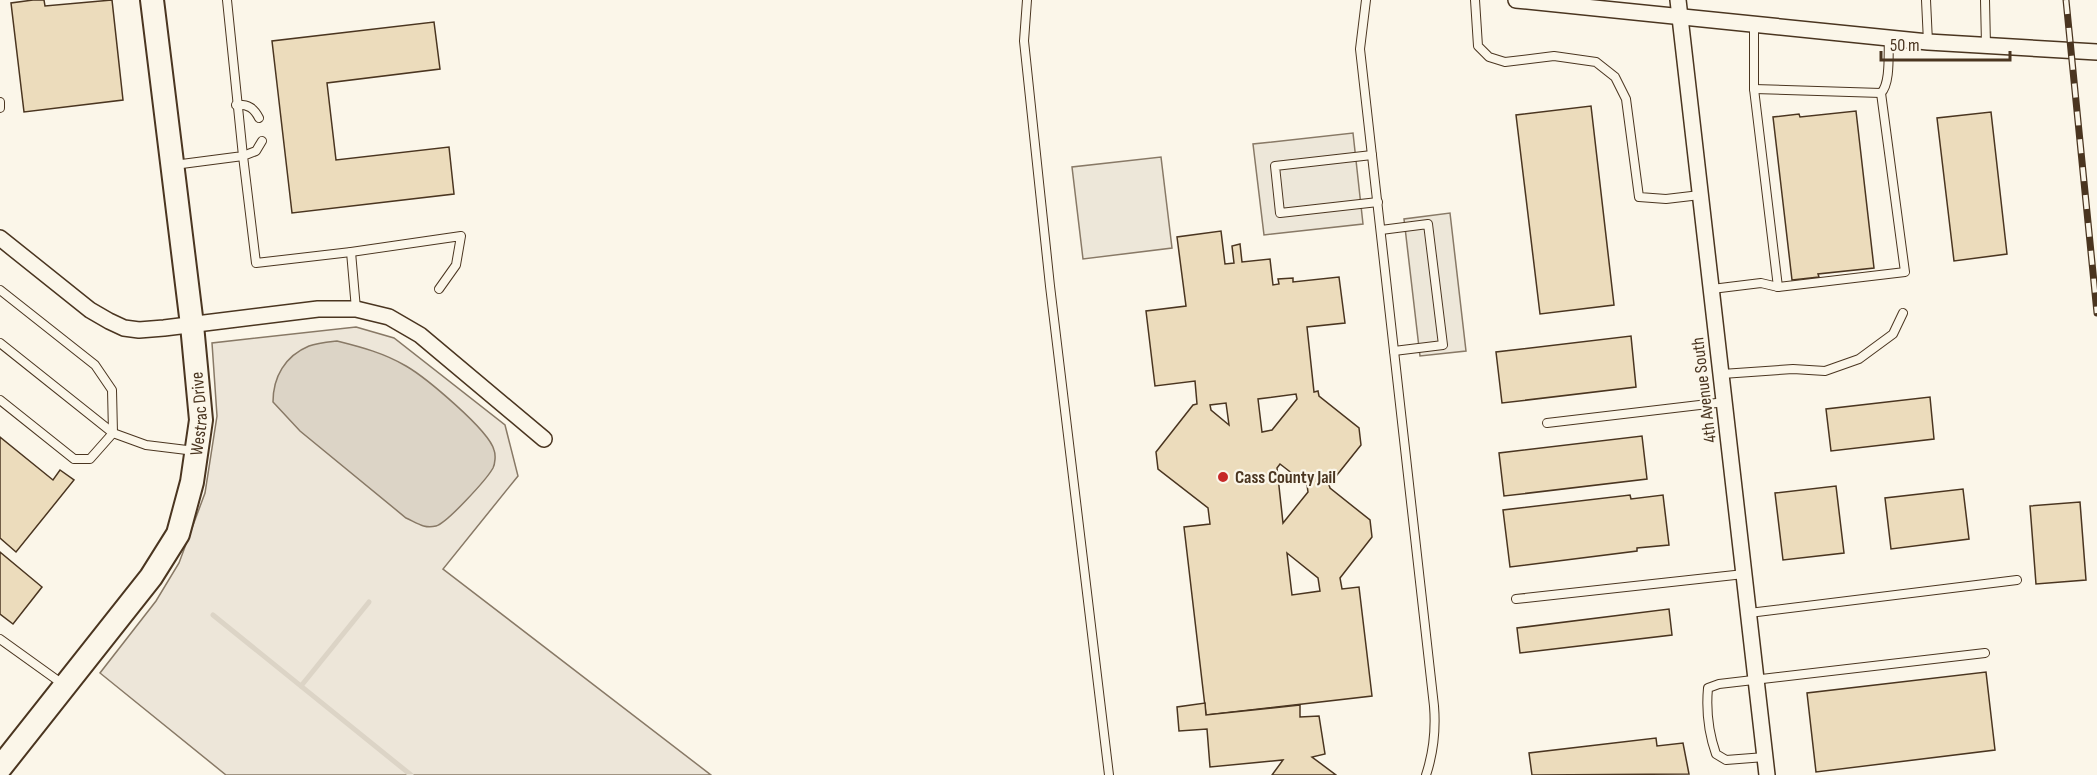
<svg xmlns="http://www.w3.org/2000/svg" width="2097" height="775" viewBox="0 0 2097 775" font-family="'Sofia Sans Condensed',sans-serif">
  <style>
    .green { fill: #ede6d9; stroke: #887966; stroke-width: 1.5 }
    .parking { fill: #ede7d9; stroke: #887966; stroke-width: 1.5 }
    .water { fill: #dcd4c6; stroke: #887966; stroke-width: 1.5 }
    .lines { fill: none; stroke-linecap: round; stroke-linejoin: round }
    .stream { stroke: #dcd4c6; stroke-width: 5 }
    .building { fill: #ecdcbc; stroke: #4a3520; stroke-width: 1.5; fill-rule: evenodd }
    .lane-casing { stroke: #4a3520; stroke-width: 10 }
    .street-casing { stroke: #4a3520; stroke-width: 18 }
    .secondary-casing { stroke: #4a3520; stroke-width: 26 }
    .lane { stroke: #fbf6e9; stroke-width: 8 }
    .street { stroke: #fbf6e9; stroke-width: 15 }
    .secondary { stroke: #fbf6e9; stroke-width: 22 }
    .rail-casing { stroke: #4a3520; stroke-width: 7 }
    .rail { stroke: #fbf6e9; stroke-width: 4.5; stroke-dasharray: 14; stroke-linecap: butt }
    .poi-dot { fill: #c62828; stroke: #fbf6e9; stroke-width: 2 }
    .labels { text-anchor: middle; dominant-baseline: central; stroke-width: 4.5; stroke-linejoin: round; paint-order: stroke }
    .street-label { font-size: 18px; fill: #4a3520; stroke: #fbf6e9 }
    .poi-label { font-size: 18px; font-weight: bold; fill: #4a3520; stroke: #fbf6e9; text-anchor: start }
  </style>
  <rect width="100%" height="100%" fill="#fbf6e9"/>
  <polygon class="green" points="356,327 394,338 505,425 518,476 443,569 711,775 226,775 100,673 156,601 179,563 205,493 217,416 212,343"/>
  <g class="parking">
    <polygon points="1353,133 1363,224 1264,235 1253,144"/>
    <polygon points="1161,157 1172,248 1083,259 1072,167"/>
    <polygon points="1450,213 1466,351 1420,356 1404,219"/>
  </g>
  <path class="water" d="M 337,341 C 361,347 384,353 406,366 C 425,377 489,430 494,450 C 496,455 495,464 493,468 C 487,479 447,523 436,526 C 424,529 417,523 406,518 L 300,431 L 273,402 C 273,377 285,356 309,346 C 317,343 328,342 337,341 Z"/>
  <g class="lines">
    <g class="stream">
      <polyline points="213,615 411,775"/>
      <polyline points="301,686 369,602"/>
    </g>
  </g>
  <g class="building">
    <polygon points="33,0 44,0 45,6 112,0 123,100 24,112 11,3"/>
    <polygon points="434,22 440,69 327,83 336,160 449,147 454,194 292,213 272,41"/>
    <polygon points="1591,106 1614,305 1540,314 1516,115"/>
    <polygon points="1856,111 1874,268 1818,274 1819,277 1792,280 1773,117 1799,114 1800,117"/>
    <polygon points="1991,112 2007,254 1954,261 1937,118"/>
    <path d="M 1221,231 L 1225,264 L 1234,263 L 1232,246 L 1240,244 L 1242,262 L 1270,259 L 1273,285 L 1279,284 L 1278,279 L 1293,278 L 1293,282 L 1339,277 L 1345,323 L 1307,327 L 1314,392 L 1318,391 L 1319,396 L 1359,428 L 1361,445 L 1329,485 L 1330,488 L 1370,520 L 1372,537 L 1340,578 L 1342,589 L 1359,587 L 1372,696 L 1206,715 L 1184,527 L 1210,524 L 1208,508 L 1158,469 L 1156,452 L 1193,405 L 1197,404 L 1195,381 L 1155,386 L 1146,311 L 1186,306 L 1177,237 ZM 1296,394 L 1297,399 L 1272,430 L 1262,432 L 1258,399 ZM 1226,403 L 1229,425 L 1211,410 L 1210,405 ZM 1280,464 L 1307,485 L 1308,492 L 1283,523 L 1277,468 ZM 1287,553 L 1318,578 L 1320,591 L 1292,595 Z"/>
    <polygon points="1631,336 1636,387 1502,403 1496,352"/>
    <polygon points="1930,397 1934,439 1831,451 1826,409"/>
    <polygon points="1642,436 1647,479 1504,496 1499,453"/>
    <polygon points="0,437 53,480 60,470 74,480 16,552 0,538"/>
    <polygon points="1836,486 1844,553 1783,560 1775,493"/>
    <polygon points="1963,489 1969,539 1891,549 1885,498"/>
    <polygon points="1630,495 1631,499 1663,495 1669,545 1637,548 1637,551 1510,567 1503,510"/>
    <polygon points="2080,502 2086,580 2036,584 2030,506"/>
    <polygon points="0,552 42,587 13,624 0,614"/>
    <polygon points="1669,609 1672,635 1520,653 1517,628"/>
    <polygon points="1986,672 1995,750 1816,772 1807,693"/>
    <polygon points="1205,703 1206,715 1300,705 1300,717 1319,716 1325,754 1312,757 1336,775 1272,775 1283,760 1210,767 1207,729 1179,731 1177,707"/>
    <polygon points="1656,738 1657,746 1683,743 1689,774 1532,775 1529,753"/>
  </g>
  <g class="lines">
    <defs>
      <g id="lane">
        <polyline points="1027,0 1024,41 1050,286 1109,775"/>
        <path d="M 1366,0 L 1360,49 L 1434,706 C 1436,731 1434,751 1426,775"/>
        <polyline points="1475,0 1478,46 1489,57 1505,62 1554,56 1596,62 1615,77 1626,99 1639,197 1666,199 1700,195"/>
        <polyline points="1926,0 1928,42"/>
        <polyline points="1985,0 1986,45"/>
        <polyline points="1754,24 1754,89 1778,287"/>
        <path d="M 1754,89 L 1881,93 C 1891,83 1888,52 1889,37"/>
        <polyline points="0,102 0,108"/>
        <path d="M 236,105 C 248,104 254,108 259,118"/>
        <polyline points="262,141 256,151 243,156 256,263 351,252 461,236 456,265 439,289"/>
        <polyline points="1372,155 1275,166 1280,213 1378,202"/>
        <polyline points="174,165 243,156 227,0"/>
        <polyline points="1381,230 1428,224 1443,345 1394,351"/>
        <polyline points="351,252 356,309"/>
        <polyline points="1712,289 1761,283 1778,287 1905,272 1881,93"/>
        <polyline points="0,290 95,365 112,390 113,433 90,459 74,459 0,400"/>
        <polyline points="0,343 113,433 146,445 195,451"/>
        <polyline points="1722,374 1793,369 1825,371 1859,359 1893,334 1903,313"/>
        <polyline points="1547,423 1725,402"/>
        <polyline points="1516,599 1744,574"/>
        <polyline points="1749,613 2017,580"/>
        <polyline points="0,639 64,685"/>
        <path d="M 1765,757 L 1726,760 L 1716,754 C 1709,734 1706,710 1708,688 L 1719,684 L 1985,653"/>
      </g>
      <g id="street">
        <polyline points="1516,0 1928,42 2097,52"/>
        <polyline points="1678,0 1767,775"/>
        <polyline points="0,238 90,310 109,321 124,328 139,330 164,328 318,309 356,309 389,317 420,335 544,439"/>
      </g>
      <g id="secondary">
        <path id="s1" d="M 0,768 L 151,577 L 178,534 L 192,482 L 201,420 L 192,325 L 152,0"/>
      </g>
    </defs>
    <use href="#lane" class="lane-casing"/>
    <use href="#street" class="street-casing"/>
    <use href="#secondary" class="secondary-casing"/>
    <use href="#lane" class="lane"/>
    <use href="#street" class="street"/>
    <use href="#secondary" class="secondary"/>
    <defs>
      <polyline id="rail" points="2066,0 2097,313"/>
    </defs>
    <use href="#rail" class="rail-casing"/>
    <use href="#rail" class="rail"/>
  </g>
  <circle class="poi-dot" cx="1223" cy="477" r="6"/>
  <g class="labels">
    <g class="street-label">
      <text transform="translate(1704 390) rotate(-97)">4th Avenue South</text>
      <text stroke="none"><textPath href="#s1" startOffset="417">Westrac Drive</textPath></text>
    </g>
    <g class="poi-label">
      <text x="1235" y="477">Cass County Jail</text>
    </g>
  </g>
  <path d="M1881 51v9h129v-9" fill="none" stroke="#4a3520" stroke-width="3"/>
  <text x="1890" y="51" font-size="18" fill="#4a3520" stroke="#fbf6e9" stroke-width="4.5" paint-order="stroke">50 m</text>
</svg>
